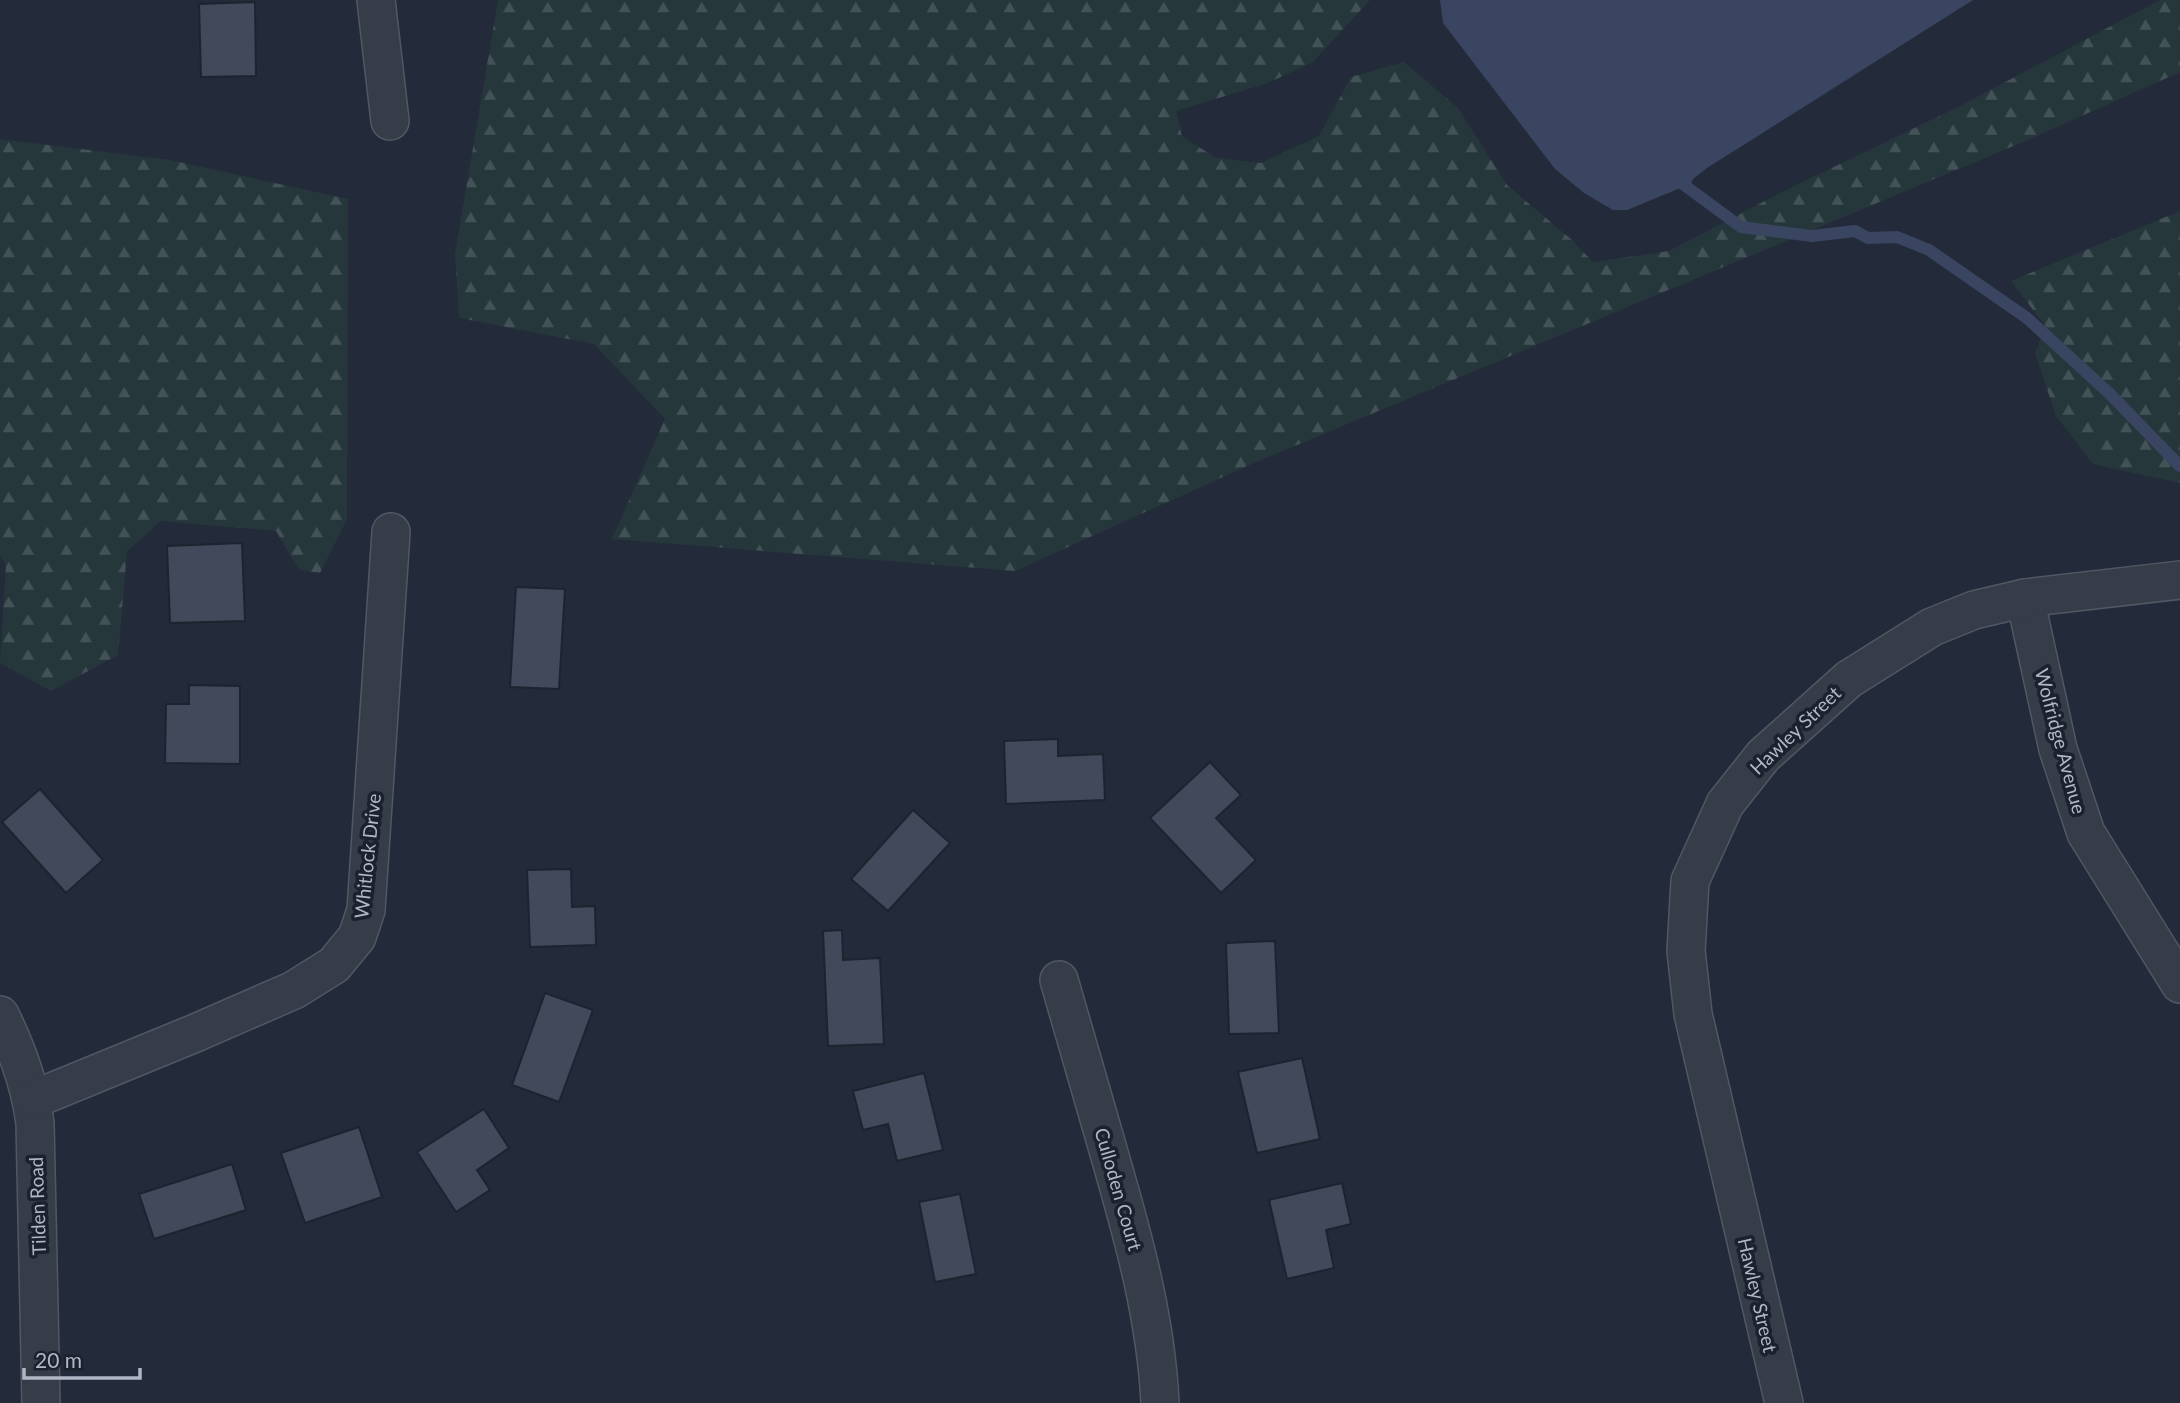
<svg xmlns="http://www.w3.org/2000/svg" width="2180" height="1403" viewBox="0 0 2180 1403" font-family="Lato,sans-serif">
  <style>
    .forest { fill: url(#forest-firs) }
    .water { fill: #394561 }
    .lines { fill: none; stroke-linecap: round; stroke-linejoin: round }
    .stream { stroke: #394561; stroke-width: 12 }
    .building { fill: #42495a; stroke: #1e2330; stroke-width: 2 }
    .minor-casing { stroke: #525764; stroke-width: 40 }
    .minor { stroke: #373c49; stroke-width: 37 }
    .labels { text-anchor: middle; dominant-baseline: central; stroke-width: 7; stroke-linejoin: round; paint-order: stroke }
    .street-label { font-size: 19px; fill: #b2b7c5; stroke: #1c212e }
  </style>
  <defs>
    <pattern id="forest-firs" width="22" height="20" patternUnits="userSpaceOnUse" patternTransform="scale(1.75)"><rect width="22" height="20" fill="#26373b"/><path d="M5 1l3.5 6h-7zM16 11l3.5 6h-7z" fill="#435256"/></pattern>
  </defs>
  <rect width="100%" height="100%" fill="#232a39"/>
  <g class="forest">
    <polygon points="498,0 1370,0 1313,62 1268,83 1176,111 1182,136 1216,158 1261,163 1319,136 1351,77 1404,62 1458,108 1507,185 1572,240 1593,262 1669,251 1784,191 1962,105 2160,0 2180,0 2180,72 2016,145 1254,463 1015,571 612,539 665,419 594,344 459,318 455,254"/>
    <polygon points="0,139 170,160 348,199 347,519 320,573 299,570 276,531 161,521 127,551 118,655 51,691 0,663 6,565 0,555"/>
    <polygon points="2180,211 2180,483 2093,464 2056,416 2035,353 2046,327 2011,281"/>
  </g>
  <polygon class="water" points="1440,0 1973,0 1707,168 1693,179 1688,190 1683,187 1627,210 1613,210 1584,193 1555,169 1443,23"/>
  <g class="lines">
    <polyline class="stream" points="1676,179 1741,227 1812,236 1855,231 1868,238 1897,237 1929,250 2027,318 2110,394 2180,466"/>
  </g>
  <g class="building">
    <polygon points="255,2 256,76 201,77 199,4"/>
    <polygon points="242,543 245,621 170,623 167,546"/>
    <polygon points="516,587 565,589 559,689 510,687"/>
    <polygon points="189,685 240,686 240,764 165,763 166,704 189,704"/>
    <polygon points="1058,739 1058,756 1103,754 1105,800 1006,804 1004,741"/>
    <polygon points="1210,762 1241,795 1216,818 1256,860 1221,893 1150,818"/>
    <polygon points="40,789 103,860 66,893 2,822"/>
    <polygon points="913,810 950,843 888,911 851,879"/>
    <polygon points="571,869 572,907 595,906 596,945 530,947 527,870"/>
    <polygon points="842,930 843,960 880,958 884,1044 828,1046 823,931"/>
    <polygon points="1275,941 1279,1033 1229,1034 1226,943"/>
    <polygon points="545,993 593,1010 559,1102 512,1085"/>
    <polygon points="1302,1058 1320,1139 1257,1153 1238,1072"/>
    <polygon points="924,1073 943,1150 897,1161 888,1124 863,1130 853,1091"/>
    <polygon points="484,1109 509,1148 477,1170 490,1190 456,1212 417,1152"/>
    <polygon points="359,1127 382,1197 305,1223 281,1153"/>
    <polygon points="232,1164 246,1210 154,1239 139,1194"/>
    <polygon points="1342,1183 1351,1224 1326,1230 1334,1268 1287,1279 1269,1200"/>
    <polygon points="960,1194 976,1274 935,1282 919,1202"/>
  </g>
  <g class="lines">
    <defs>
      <g id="minor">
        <polyline points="376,0 390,121"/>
        <polyline points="2025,598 2058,749 2086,833 2180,984"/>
        <path d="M 1059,980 C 1076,1038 1092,1096 1109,1153 C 1133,1236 1156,1317 1160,1403"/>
        <path d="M 0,1015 C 17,1049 30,1085 35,1123 L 41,1403"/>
        <polyline points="32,1100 193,1034 294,990 334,965 357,937 366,910 391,532"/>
        <polyline points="1784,1403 1693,1014 1686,951 1690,881 1725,804 1763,756 1849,679 1932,627 1974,610 2025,598 2180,580"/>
      </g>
    </defs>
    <use href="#minor" class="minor-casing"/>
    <use href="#minor" class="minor"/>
  </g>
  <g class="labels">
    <g class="street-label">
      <text transform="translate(1795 730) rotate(-44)">Hawley Street</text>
      <text transform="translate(2061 741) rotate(75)">Wolfridge Avenue</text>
      <text transform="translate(367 856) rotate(-84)">Whitlock Drive</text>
      <text transform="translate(1119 1189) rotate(74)">Culloden Court</text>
      <text transform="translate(37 1206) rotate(-92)">Tilden Road</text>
      <text transform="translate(1758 1295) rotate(77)">Hawley Street</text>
    </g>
  </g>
  <path d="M24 1368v10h116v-10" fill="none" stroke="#b2b7c5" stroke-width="3.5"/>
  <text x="35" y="1368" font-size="21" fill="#b2b7c5" stroke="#1c212e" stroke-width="5" paint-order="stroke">20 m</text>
</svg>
